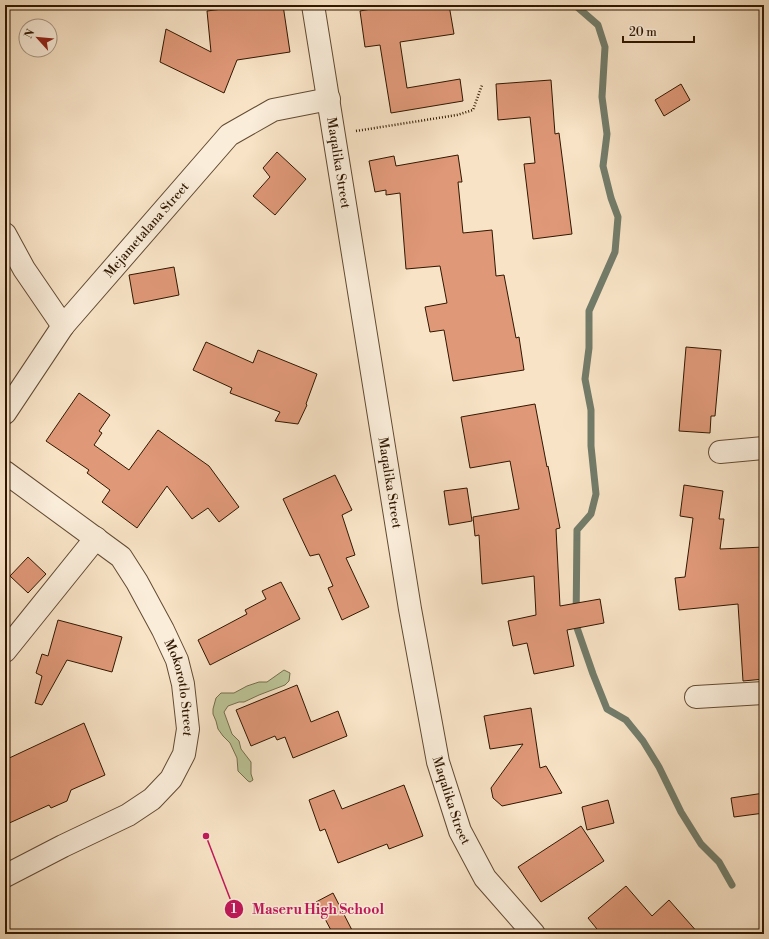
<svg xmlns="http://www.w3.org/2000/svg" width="769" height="939" viewBox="0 0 769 939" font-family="'Libre Bodoni',serif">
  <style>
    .green { fill: #bbc497; stroke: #766e4c }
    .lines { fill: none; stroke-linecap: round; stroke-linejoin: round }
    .stream { stroke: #727c6a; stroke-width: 7 }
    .building { fill: #df9878; stroke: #301700 }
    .minor-casing { stroke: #624a32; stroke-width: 24 }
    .path { stroke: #301700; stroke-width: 2.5; stroke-dasharray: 1 2; stroke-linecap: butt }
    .minor { stroke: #faedda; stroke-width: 22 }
    .labels { text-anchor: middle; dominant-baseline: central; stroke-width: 3; stroke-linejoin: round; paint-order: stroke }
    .street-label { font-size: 13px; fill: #301700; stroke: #faedda }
    .leader { fill: none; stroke: #c2185b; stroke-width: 1.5 }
    .callout-dot { fill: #c2185b; stroke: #faedda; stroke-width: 1.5 }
    .mark-label { font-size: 12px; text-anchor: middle; font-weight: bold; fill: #fff }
    .callout-label { font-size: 14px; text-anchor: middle; font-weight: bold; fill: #c2185b; stroke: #faedda; stroke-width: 3; stroke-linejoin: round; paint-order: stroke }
  </style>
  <rect width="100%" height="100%" fill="#f8e3c6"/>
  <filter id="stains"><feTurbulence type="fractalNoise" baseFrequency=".005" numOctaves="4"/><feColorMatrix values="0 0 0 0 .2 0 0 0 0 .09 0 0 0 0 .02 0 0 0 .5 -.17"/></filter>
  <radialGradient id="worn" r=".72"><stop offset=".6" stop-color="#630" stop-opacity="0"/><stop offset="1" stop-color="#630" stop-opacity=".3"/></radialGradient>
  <polygon class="green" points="284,670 290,673 289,681 285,685 259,695 244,702 239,702 228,706 224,712 232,734 239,741 241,749 251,762 251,774 253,780 250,782 248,781 238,771 237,758 230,743 223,736 218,729 216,721 213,714 213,709 216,698 221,693 234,693 247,686 259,682 267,682"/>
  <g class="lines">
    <polyline class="stream" points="575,5 598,25 605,47 602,97 607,134 603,166 611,198 618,217 615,252 589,311 589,348 585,379 591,410 591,446 596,494 591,514 577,530 576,625 593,674 607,709 626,720 643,741 659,767 681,812 701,844 719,862 732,885"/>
  </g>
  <g class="building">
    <polygon points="229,5 283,5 290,52 237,60 224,93 160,62 166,29 211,52 207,11 230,8"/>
    <polygon points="371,5 449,5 454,34 400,42 407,88 460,79 463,101 391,113 380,45 365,47 360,11 371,9"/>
    <polygon points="551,80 555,134 559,133 572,234 533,239 524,164 535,163 530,117 498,120 496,84"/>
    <polygon points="681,84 690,100 664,116 655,100"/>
    <polygon points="277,152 306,179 275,215 253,196 270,177 263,168"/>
    <polygon points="458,155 462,182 458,182 463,233 492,230 496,276 504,275 516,338 519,337 524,370 453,381 444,330 430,332 425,307 447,303 440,266 406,269 400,193 386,195 386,190 375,192 369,161 394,156 396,166"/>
    <polygon points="174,267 179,295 134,304 129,275"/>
    <polygon points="206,342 253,363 258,350 317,374 306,404 307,405 298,424 275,421 280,412 230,393 232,388 193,370"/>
    <polygon points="686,347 721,350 715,416 711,416 710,433 679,431"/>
    <polygon points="79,393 110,415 99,431 102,433 94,445 129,470 158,430 209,466 239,507 219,522 208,508 192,519 167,486 137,528 102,502 110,490 87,473 89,470 46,441"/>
    <polygon points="535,404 547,467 548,466 560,528 556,529 560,606 600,599 604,623 567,630 574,666 534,674 527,643 513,646 508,621 536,615 534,576 482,584 479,535 475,536 473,517 519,509 510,461 470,468 461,417"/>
    <polygon points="335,475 352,510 342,515 355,555 346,558 369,607 342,620 328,588 333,586 319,554 310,556 283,499"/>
    <polygon points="684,485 723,491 719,519 724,519 720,549 764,547 764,679 743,681 738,604 679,610 675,578 685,577 693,518 680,516"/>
    <polygon points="467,488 472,521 449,525 444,491"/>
    <polygon points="28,557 46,574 28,593 10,576"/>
    <polygon points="281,582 300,619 210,665 198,640 247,614 245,610 266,599 262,591"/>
    <polygon points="58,620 122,637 112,672 67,660 42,705 35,703 42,676 36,673 42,654 48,656"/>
    <polygon points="297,685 311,722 338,711 347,736 293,758 285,737 277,740 275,736 251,746 236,710"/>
    <polygon points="531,708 540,768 546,766 562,793 502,806 493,798 491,788 523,744 490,749 484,716"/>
    <polygon points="84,723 105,775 71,790 67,801 51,808 49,805 5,825 5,760"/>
    <polygon points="404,785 423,836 389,849 387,844 338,863 325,829 320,831 309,800 334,790 342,809"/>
    <polygon points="764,793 764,813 734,817 731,798"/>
    <polygon points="608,800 614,823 587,830 582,807"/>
    <polygon points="581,826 604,861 541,902 518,867"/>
    <polygon points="626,886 652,916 669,900 699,934 601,934 588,918"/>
    <polygon points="333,893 354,934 333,934 316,902"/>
  </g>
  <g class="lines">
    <defs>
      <g id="minor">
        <path id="s1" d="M 313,5 L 410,609 L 438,762 L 460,831 L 485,878 L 534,934"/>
        <polyline points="5,234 24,269 63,326"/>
        <path id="s2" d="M 5,413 L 63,326 L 229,135 L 273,110 L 329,99"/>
        <polyline points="720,452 764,448"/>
        <path id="s3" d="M 5,472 L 121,557 L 137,582 L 163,630 L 177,660 L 183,684 L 188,729 L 184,754 L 171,779 L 152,799 L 128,815 L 63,846 L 5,876"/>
        <polyline points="5,651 96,538"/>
        <polyline points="696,697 764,693"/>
      </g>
    </defs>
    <use href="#minor" class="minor-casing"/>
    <polyline class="path" points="356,131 457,115 473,110 482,85"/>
    <use href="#minor" class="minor"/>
  </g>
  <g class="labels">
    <g class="street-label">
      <text stroke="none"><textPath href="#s1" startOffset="160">Maqalika Street</textPath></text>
      <text stroke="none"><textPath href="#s2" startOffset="232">Mejametalana Street</textPath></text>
      <text stroke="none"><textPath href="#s1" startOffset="484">Maqalika Street</textPath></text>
      <text stroke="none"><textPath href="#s3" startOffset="289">Mokorotlo Street</textPath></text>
      <text stroke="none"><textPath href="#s1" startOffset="808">Maqalika Street</textPath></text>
    </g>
  </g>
  <path class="leader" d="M206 836L234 909"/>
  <g class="callout-dot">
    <circle cx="206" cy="836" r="4"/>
    <circle cx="234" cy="909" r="10"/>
  </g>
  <g class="mark-label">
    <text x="234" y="913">1</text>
  </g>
  <g class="callout-label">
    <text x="318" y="914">Maseru High School</text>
  </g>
  <rect width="769" height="939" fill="none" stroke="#f8e3c6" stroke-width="20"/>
  <rect x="6" y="6" width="757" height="927" fill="none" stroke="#301700" stroke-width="2"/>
  <rect x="10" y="10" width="749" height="919" fill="none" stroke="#301700"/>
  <g transform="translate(38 38) rotate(297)"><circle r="19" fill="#faedda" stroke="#a99783"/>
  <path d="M0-3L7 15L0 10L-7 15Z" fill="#8f2418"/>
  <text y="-6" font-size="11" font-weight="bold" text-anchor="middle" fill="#301700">N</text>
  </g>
  <path d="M623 36v6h71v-6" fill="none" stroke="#301700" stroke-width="2"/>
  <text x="629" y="36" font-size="12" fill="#301700" stroke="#faedda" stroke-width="3" paint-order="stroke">20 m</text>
  <rect width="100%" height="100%" filter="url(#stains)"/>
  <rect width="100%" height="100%" fill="url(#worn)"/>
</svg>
